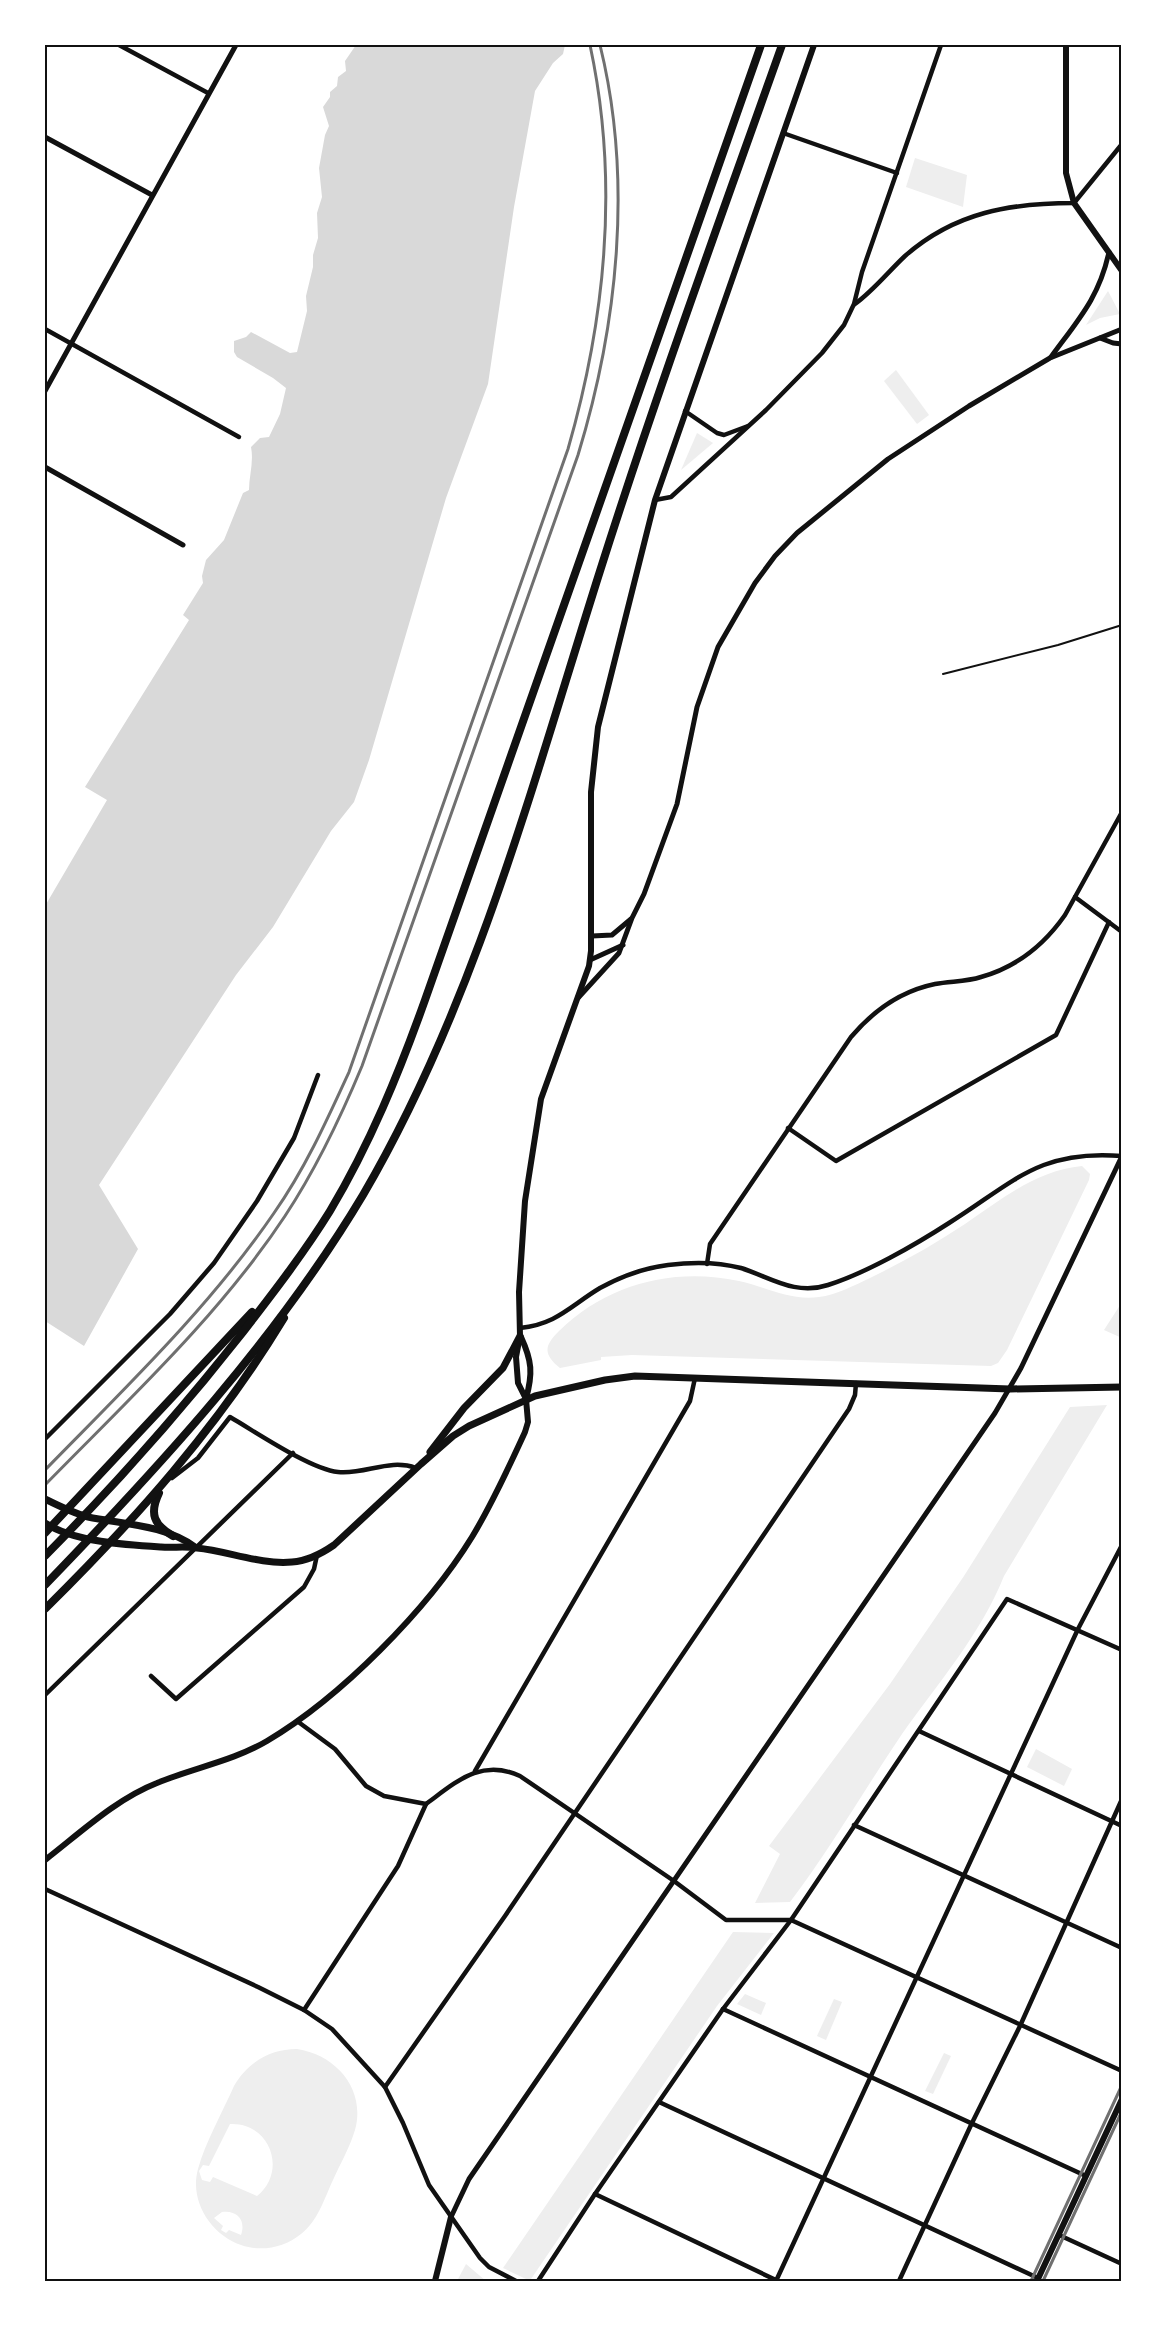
<svg xmlns="http://www.w3.org/2000/svg" width="1167" height="2326" viewBox="0 0 1167 2326" font-family="'Sofia Sans Condensed',sans-serif">
  <style>
    .green { fill: #eee; fill-rule: evenodd }
    .water { fill: #d9d9d9 }
    .lines { fill: none; stroke-linecap: round; stroke-linejoin: round }
    .service { stroke: #111; stroke-width: 2 }
    .minor { stroke: #111; stroke-width: 4.5 }
    .tertiary { stroke: #111; stroke-width: 5 }
    .secondary { stroke: #111; stroke-width: 6 }
    .primary { stroke: #111; stroke-width: 7 }
    .motorway { stroke: #111; stroke-width: 8 }
    .rail { stroke: #707070; stroke-width: 3 }
    .neatline { fill: none; stroke: #111; stroke-width: 2 }
  </style>
  <rect width="100%" height="100%" fill="#fff"/>
  <g class="green">
    <polygon points="915,158 967,175 963,207 906,187"/>
    <polygon points="1108,291 1120,314 1100,318 1086,325"/>
    <polygon points="896,370 929,415 917,424 884,381"/>
    <polygon points="697,433 713,443 681,470"/>
    <path d="M 1082,1166 L 1090,1174 L 1089,1180 L 1007,1350 L 998,1363 L 991,1366 L 632,1355 L 601,1357 L 601,1360 L 560,1368 C 543,1354 544,1346 559,1331 C 607,1284 673,1267 739,1281 C 767,1287 790,1301 819,1297 C 836,1295 855,1285 870,1278 C 903,1262 935,1244 965,1224 C 1002,1199 1037,1170 1082,1166 Z"/>
    <polygon points="1122,1302 1122,1338 1104,1330"/>
    <path d="M 1107,1405 L 1004,1576 C 981,1634 938,1683 902,1734 C 864,1790 831,1848 790,1902 L 755,1903 L 780,1854 L 769,1846 L 890,1684 L 964,1576 L 1070,1407 Z"/>
    <polygon points="1036,1749 1072,1769 1064,1786 1027,1767"/>
    <polygon points="733,1932 774,1933 717,2006 531,2279 526,2279 503,2268"/>
    <polygon points="745,1994 766,2003 761,2015 737,2004"/>
    <polygon points="834,1999 842,2002 826,2040 817,2036"/>
    <path d="M 297,2049 C 337,2055 366,2090 355,2130 C 350,2147 340,2164 333,2180 C 324,2199 318,2221 301,2234 C 284,2248 261,2252 241,2245 C 211,2235 189,2201 198,2169 C 205,2143 223,2111 234,2086 C 248,2062 270,2049 297,2049 ZM 230,2124 C 270,2122 288,2171 257,2196 L 213,2177 L 210,2182 L 202,2180 L 199,2171 L 203,2165 L 209,2166 ZM 222,2212 C 238,2210 246,2221 241,2235 L 229,2230 L 226,2233 L 221,2230 L 223,2226 L 214,2218 Z"/>
    <polygon points="944,2053 951,2056 933,2094 925,2091"/>
    <polygon points="466,2264 486,2281 457,2281"/>
  </g>
  <path class="water" d="M 356,45 L 565,45 L 563,54 L 553,63 L 535,91 L 514,207 L 488,384 L 446,498 L 369,760 L 354,802 L 331,831 L 273,927 L 236,975 L 99,1185 L 138,1249 L 84,1346 L 45,1321 L 45,906 L 107,800 L 85,787 L 189,620 L 183,615 L 203,583 L 202,576 L 206,560 L 224,540 L 243,493 L 249,490 C 249,476 254,462 251,447 L 260,438 L 269,437 L 280,414 L 286,388 L 273,378 L 237,357 L 234,352 L 234,341 L 246,337 L 251,332 L 290,353 L 297,352 L 307,311 L 306,296 L 313,267 L 313,255 L 318,238 L 317,213 L 322,197 L 319,168 L 325,135 L 329,126 L 323,107 L 330,97 L 330,92 L 337,86 L 338,77 L 346,71 L 345,61 Z"/>
  <g class="lines">
    <polyline class="service" points="943,674 1058,645 1122,625"/>
    <g class="minor">
      <polyline points="119,45 208,93"/>
      <polyline points="783,133 897,173"/>
      <path d="M 855,304 C 874,290 888,272 905,256 C 955,212 1011,203 1074,203 L 1122,144"/>
      <polyline points="45,329 239,437"/>
      <polyline points="685,411 717,433 724,435 748,426"/>
      <polyline points="655,500 671,497 766,410 822,353 844,325 854,304 862,272 941,45"/>
      <polyline points="1075,897 1122,932"/>
      <polyline points="788,1128 836,1161 1056,1035 1109,922"/>
      <path d="M 707,1264 L 710,1244 L 851,1037 C 873,1011 901,991 935,984 C 951,981 966,982 981,977 C 1017,967 1044,945 1065,915 L 1122,812"/>
      <path d="M 520,1328 C 557,1324 570,1306 600,1288 C 622,1276 643,1268 668,1265 C 691,1262 718,1262 741,1268 C 770,1277 795,1296 828,1285 C 866,1273 915,1245 949,1223 C 1013,1183 1039,1149 1122,1156"/>
      <polyline points="45,1439 170,1314 214,1263 257,1201 294,1138 318,1075"/>
      <path d="M 172,1478 L 198,1458 L 230,1417 C 256,1432 310,1469 338,1472 C 365,1475 389,1458 416,1468"/>
      <polyline points="151,1676 176,1699 304,1587 314,1569 317,1555"/>
      <polyline points="45,1695 293,1453"/>
      <path d="M 297,1721 L 335,1749 L 366,1786 L 384,1796 L 426,1804 C 456,1782 481,1758 520,1776 L 674,1881 L 726,1920 L 791,1920 L 1122,2071"/>
      <polyline points="919,1731 1122,1826"/>
      <polyline points="475,1771 690,1401 695,1378"/>
      <polyline points="854,1825 1122,1948"/>
      <polyline points="45,1889 258,1987 304,2010 332,2029 385,2087 403,2123 429,2185 480,2258 489,2267 516,2281"/>
      <polyline points="723,2009 1086,2176"/>
      <polyline points="304,2010 398,1866 426,1804"/>
      <polyline points="385,2087 505,1916 849,1409 855,1395 856,1383"/>
      <polyline points="659,2102 1038,2278"/>
      <polyline points="595,2194 778,2281"/>
      <polyline points="1059,2235 1122,2264"/>
      <polyline points="538,2281 595,2194 723,2009 791,1920 1007,1599 1122,1650"/>
      <polyline points="776,2281 1078,1629 1122,1545"/>
      <polyline points="899,2281 971,2125 1020,2026 1122,1799"/>
    </g>
    <g class="tertiary">
      <polyline points="45,137 152,195"/>
      <polyline points="1100,338 1113,343 1122,344"/>
      <path d="M 1051,357 C 1078,320 1099,298 1109,252"/>
      <polyline points="45,391 236,45"/>
      <polyline points="45,467 183,545"/>
      <polyline points="592,936 612,935 631,919"/>
      <polyline points="590,960 623,945"/>
      <polyline points="578,998 619,953 632,918 644,894 677,804 697,707 718,647 755,583 775,556 797,533 888,459 969,406 1050,358 1122,329"/>
      <polyline points="451,2217 469,2179 995,1413 1021,1368 1122,1156"/>
    </g>
    <g class="secondary">
      <polyline points="1066,45 1066,173 1074,203 1122,271"/>
      <path d="M 521,1337 C 532,1361 533,1373 526,1399"/>
      <path d="M 45,1860 C 80,1833 116,1799 157,1783 C 193,1768 233,1761 267,1741 C 341,1697 427,1610 472,1537 C 492,1504 509,1467 525,1432 L 528,1422 L 526,1399 L 518,1383 L 516,1357 L 520,1336 L 519,1292 L 525,1201 L 541,1099 L 589,966 L 591,951 L 591,792 L 598,727 L 655,500 L 814,45"/>
      <polyline points="435,2281 451,2217"/>
      <polyline points="1037,2281 1122,2099"/>
    </g>
    <g class="primary">
      <polyline points="430,1452 464,1408 503,1368 520,1336"/>
      <path d="M 45,1499 C 59,1506 73,1513 88,1517 C 122,1524 166,1525 195,1547"/>
      <path d="M 45,1523 C 74,1542 127,1545 161,1547 C 173,1548 185,1546 197,1548 C 228,1551 261,1565 292,1562 C 308,1561 321,1554 334,1545 L 421,1464 L 453,1436 L 469,1426 L 535,1396 L 605,1380 L 635,1376 L 1010,1389 L 1122,1387"/>
    </g>
    <g class="motorway">
      <path d="M 159,1493 C 149,1514 154,1525 173,1536"/>
      <polyline points="45,1533 252,1312"/>
      <path d="M 45,1556 C 115,1485 181,1411 243,1332 C 273,1293 304,1253 330,1211 C 370,1144 399,1073 425,1000 L 761,45"/>
      <path d="M 45,1585 C 161,1465 277,1339 363,1195 C 476,1002 533,782 600,571 C 656,394 720,220 782,45"/>
      <path d="M 45,1609 C 135,1520 218,1427 284,1318"/>
    </g>
    <g class="rail">
      <path d="M 45,1470 C 125,1388 209,1308 274,1213 C 305,1169 327,1120 349,1072 L 568,449 C 606,317 619,180 590,45"/>
      <path d="M 45,1485 C 128,1400 219,1316 285,1216 C 316,1169 340,1119 362,1066 L 578,455 C 618,324 633,179 600,45"/>
      <polyline points="1031,2281 1122,2085"/>
      <polyline points="1043,2281 1122,2111"/>
    </g>
  </g>
  <rect width="1167" height="2326" fill="none" stroke="#ffffff" stroke-width="93"/>
  <rect x="46" y="46" width="1074" height="2234" class="neatline"/>
</svg>
